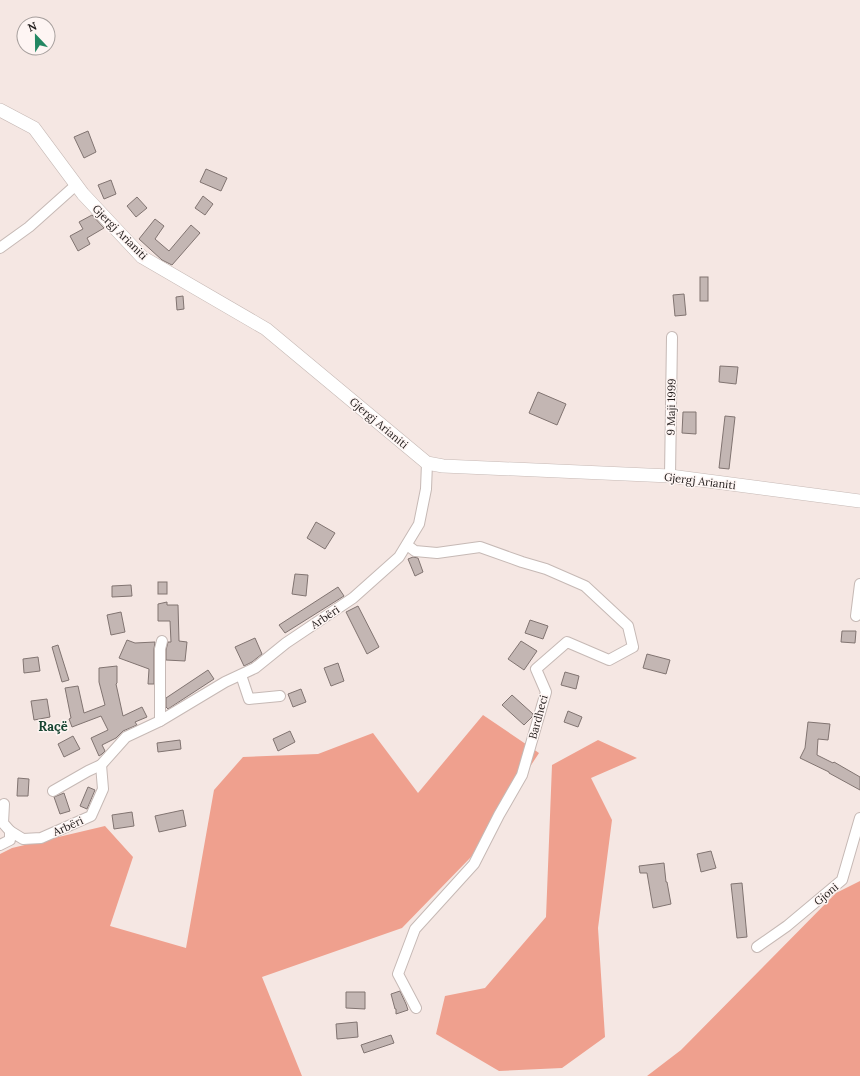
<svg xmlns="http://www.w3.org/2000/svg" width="860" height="1076" viewBox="0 0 860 1076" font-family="Lora,serif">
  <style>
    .forest { fill: #efa08e }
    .building { fill: #c3b6b3; stroke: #817471 }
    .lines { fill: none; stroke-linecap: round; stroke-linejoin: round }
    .minor-casing { stroke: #c6b9b5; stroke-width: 12 }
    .major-casing { stroke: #c6b9b5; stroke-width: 14 }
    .minor { stroke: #fff; stroke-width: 10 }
    .major { stroke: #fff; stroke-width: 13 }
    .labels { text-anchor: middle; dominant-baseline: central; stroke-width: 3; stroke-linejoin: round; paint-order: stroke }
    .street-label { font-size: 11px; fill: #201b1a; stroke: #fef5f3 }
    .quarter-label { font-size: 13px; font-weight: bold; fill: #184532; stroke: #fef5f3 }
  </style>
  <rect width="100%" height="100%" fill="#f5e7e3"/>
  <g class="forest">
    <polygon points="483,715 539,753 471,857 402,928 262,977 302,1076 0,1076 0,854 12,848 105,826 133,857 110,926 186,948 214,790 243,757 318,754 373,733 418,793"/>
    <polygon points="598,740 637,758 591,778 612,820 598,928 605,1037 562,1068 499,1071 436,1034 445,996 485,988 546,917 552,765"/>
    <polygon points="860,881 860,1076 647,1076 681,1050 836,893"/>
  </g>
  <g class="building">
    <polygon points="88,131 96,152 84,158 74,137"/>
    <polygon points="206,169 227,178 221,191 200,182"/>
    <polygon points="111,180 116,194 104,199 98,185"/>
    <polygon points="203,196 213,204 205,215 195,208"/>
    <polygon points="137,197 147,208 136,217 127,206"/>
    <polygon points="92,215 104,228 87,238 90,244 78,251 70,236 83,229 79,222"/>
    <polygon points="155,219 164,226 155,239 169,251 191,225 200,233 172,265 162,260 139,239"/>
    <rect x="700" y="277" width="8" height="24"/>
    <polygon points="684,294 686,315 675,316 673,295"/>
    <polygon points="183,296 184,309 177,310 176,297"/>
    <polygon points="720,366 738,367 736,384 719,382"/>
    <polygon points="538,392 566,404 557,425 529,413"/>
    <polygon points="683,412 696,412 696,434 682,433"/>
    <polygon points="725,416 735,417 729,469 719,468"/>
    <polygon points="316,522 335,533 325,549 307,538"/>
    <polygon points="413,557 418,558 423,572 415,576 408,559"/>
    <polygon points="295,574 308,575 306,596 292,594"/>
    <rect x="158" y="582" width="9" height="12"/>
    <polygon points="131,585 132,596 112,597 112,586"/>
    <polygon points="338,587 344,596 285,633 279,625"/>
    <polygon points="167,602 167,605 178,605 179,641 187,642 185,661 166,660 166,650 168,642 171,642 170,621 158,621 158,604"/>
    <polygon points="358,606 379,647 367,654 346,612"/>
    <polygon points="121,612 125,632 111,635 107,615"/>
    <polygon points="530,620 548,626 543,639 525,633"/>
    <polygon points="842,631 856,631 855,643 841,642"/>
    <polygon points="255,638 262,654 252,662 244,666 235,647"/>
    <polygon points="127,640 135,643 155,642 154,649 154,684 148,684 149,669 119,658"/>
    <polygon points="521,641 537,651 524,670 508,659"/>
    <polygon points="58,645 69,680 62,682 52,647"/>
    <polygon points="647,654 670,660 666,674 643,668"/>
    <polygon points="38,657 40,671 24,673 23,659"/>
    <polygon points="338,663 344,681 331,686 324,668"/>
    <polygon points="117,666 117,683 116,684 123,716 142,707 147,717 135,722 137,725 123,731 116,738 102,745 105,751 102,754 99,756 91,738 108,730 101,716 72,727 69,719 71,718 65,688 78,686 84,713 105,705 99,682 99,668"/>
    <polygon points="208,670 214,679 168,709 166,707 166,698"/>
    <polygon points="565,672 579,676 576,689 561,685"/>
    <polygon points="301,689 306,702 293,707 288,694"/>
    <polygon points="512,695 533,714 532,717 524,725 502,705"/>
    <polygon points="47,699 50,717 34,720 31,701"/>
    <polygon points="568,711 582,717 578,727 564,722"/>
    <polygon points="808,722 830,724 828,740 818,739 817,755 833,763 834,762 860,777 860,790 829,773 829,772 800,758 805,748"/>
    <polygon points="290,731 295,742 278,751 273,739"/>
    <polygon points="73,736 80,749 64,757 58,744"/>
    <polygon points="180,740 181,749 158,752 157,743"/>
    <polygon points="18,778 29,779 28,796 17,796"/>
    <polygon points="88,787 95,790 87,809 80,806"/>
    <polygon points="64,793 70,811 60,814 54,797"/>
    <polygon points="183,810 186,826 159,832 155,816"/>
    <polygon points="132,812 134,826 114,829 112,815"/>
    <polygon points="711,851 716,868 701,872 697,854"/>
    <polygon points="664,863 666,882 667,882 671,904 653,908 647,873 640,873 639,866"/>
    <polygon points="742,883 747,937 737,938 731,884"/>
    <polygon points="400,991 406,1004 408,1010 396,1014 396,1009 395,1009 391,994"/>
    <polygon points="346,992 365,992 365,1009 346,1008"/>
    <polygon points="357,1022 358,1037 337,1039 336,1024"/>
    <polygon points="391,1035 394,1043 364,1053 361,1045"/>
  </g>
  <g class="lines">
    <defs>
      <g id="minor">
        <polyline points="0,248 29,227 76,185"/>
        <polyline points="670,476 672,337"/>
        <polyline points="407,545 415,551 437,553 480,547 522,562 546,569 585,586 628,626 633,647 609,660 567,642 536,669 546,692 522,775 499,815 474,864 415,929 398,974 416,1008"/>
        <polyline points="856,616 860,584"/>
        <polyline points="241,675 249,699 280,696"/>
        <polyline points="160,721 160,649 162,641"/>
        <polyline points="53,791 88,771 101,765 126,737 160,721 225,682 255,668 286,643 353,598 399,557 419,524 426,489 427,463"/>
        <polyline points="4,804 3,823 10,831"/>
        <polyline points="0,845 10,840 10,831 23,839 41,838 91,816 103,789 101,765"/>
        <polyline points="757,947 787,926 842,880 860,818"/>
      </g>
      <polyline id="major" points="0,110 34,128 83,194 142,257 266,329 427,463 443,466 670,476 860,501"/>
    </defs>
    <use href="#minor" class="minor-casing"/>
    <use href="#major" class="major-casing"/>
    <use href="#minor" class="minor"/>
    <use href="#major" class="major"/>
  </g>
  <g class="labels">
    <g class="street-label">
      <text transform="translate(120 232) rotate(45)">Gjergj Arianiti</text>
      <text transform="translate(671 407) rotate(-89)">9 Maji 1999</text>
      <text transform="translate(379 423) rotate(40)">Gjergj Arianiti</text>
      <text transform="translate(700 481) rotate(7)">Gjergj Arianiti</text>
      <text transform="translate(325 617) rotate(-34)">Arbëri</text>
      <text transform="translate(538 717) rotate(-75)">Bardheci</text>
      <text transform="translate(68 826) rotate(-24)">Arbëri</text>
      <text transform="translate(826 894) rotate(-40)">Gjoni</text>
    </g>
    <g class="quarter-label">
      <text x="53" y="726">Raçë</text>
    </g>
  </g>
  <g transform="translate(36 36) rotate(338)"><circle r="19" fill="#fef5f3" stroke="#a59e9c"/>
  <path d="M0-3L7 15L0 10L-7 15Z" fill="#238762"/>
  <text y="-6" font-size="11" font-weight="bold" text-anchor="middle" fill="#201b1a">N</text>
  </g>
</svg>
